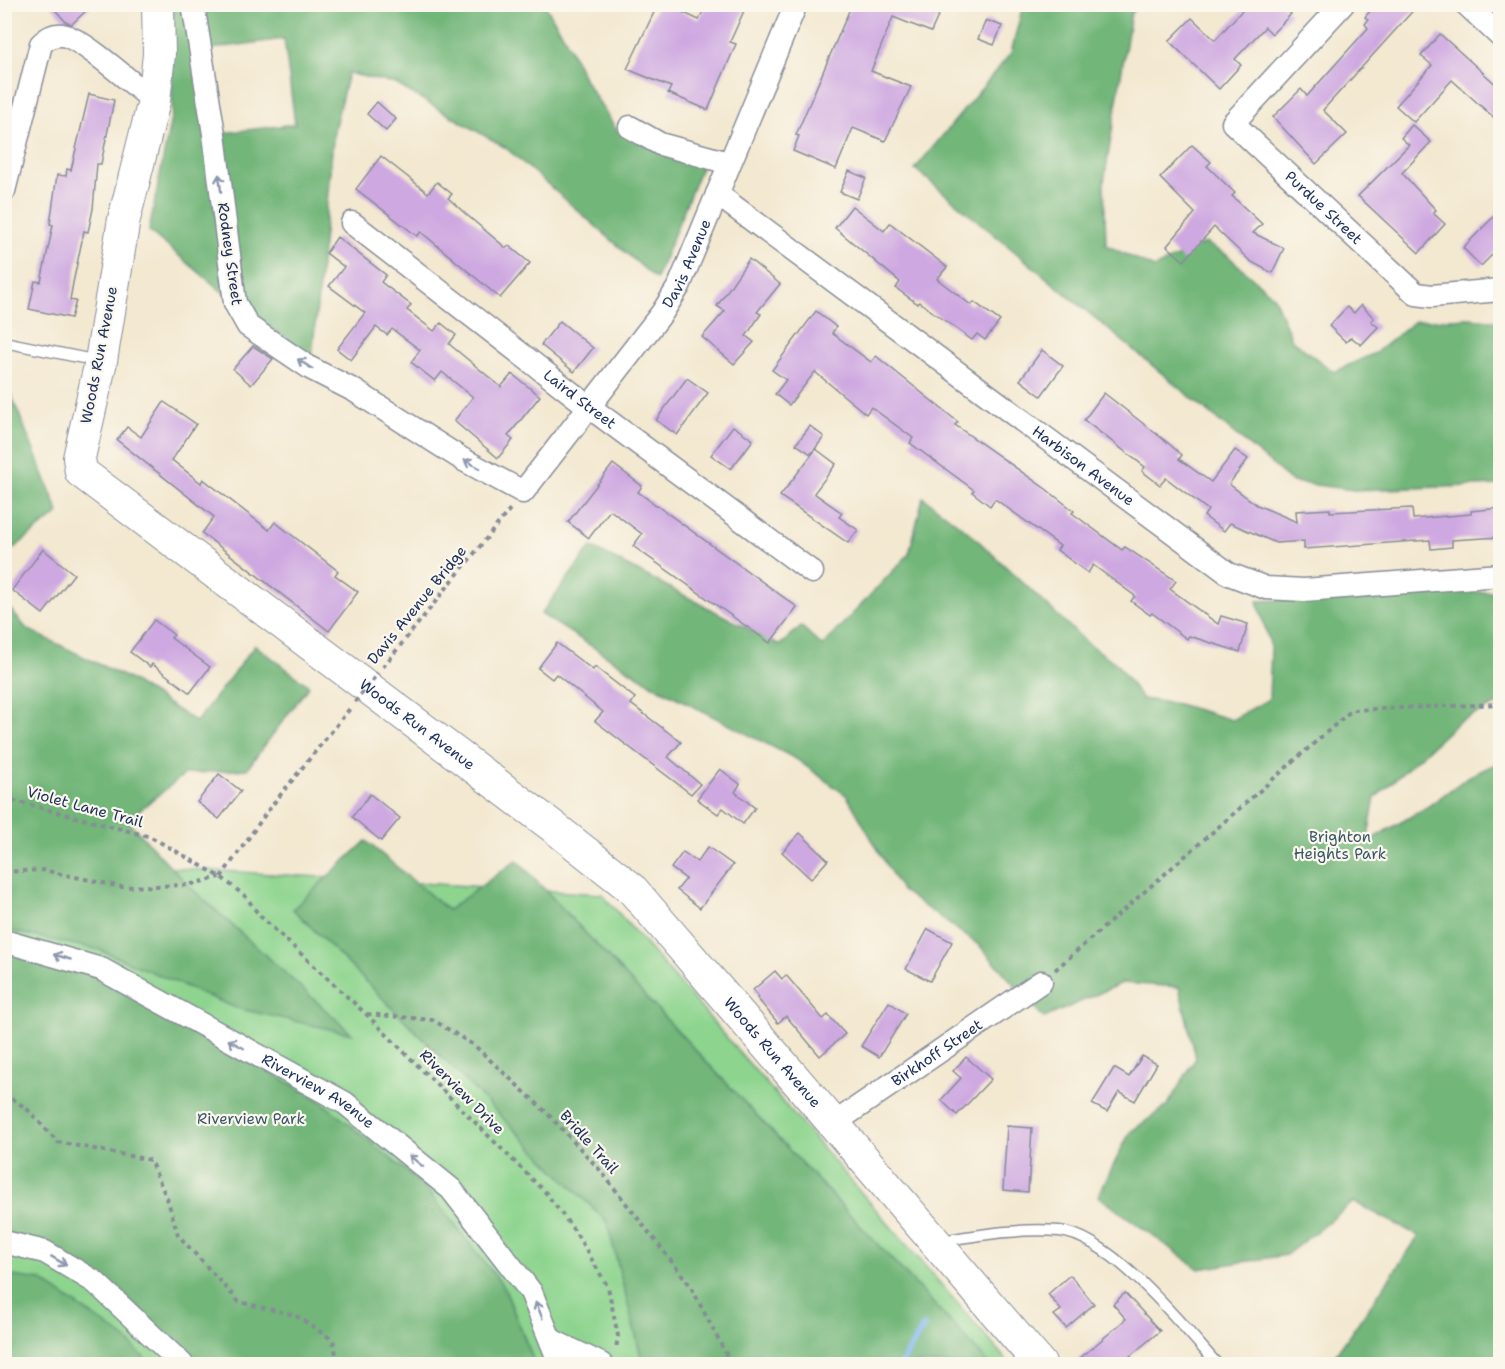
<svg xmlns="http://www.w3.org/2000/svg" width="1505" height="1369" viewBox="0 0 1505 1369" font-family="'Shantell Sans',sans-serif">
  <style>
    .green { fill: #8dd48e; stroke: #548276; stroke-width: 1.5 }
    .forest { fill: #72b679; stroke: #46726c; stroke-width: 1.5; fill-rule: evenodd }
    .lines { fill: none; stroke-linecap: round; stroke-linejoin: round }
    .stream { stroke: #81b7f0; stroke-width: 6 }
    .building { fill: #cea8e1 }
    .lane-casing { stroke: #878c97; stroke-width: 13 }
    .street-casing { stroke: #878c97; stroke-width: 25 }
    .secondary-casing { stroke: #878c97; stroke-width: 34 }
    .path { stroke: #878c97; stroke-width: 4; stroke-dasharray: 4.5 4.5; stroke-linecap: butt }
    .lane { stroke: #fff; stroke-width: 10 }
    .street { stroke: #fff; stroke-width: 22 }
    .secondary { stroke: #fff; stroke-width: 32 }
    .path-bridge { stroke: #878c97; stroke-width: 4; stroke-dasharray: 4.5 4.5; stroke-linecap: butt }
    .oneway { stroke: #8d97ae }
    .labels { text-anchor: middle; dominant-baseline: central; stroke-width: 4.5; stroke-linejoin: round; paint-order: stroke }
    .street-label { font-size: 15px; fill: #1b2f5e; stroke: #fbf7ec }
    .park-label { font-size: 15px; fill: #38586a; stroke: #fbf7ec }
  </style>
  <rect width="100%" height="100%" fill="#fbf7ec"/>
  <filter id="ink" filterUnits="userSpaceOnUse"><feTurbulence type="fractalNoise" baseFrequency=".0167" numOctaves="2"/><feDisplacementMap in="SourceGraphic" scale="12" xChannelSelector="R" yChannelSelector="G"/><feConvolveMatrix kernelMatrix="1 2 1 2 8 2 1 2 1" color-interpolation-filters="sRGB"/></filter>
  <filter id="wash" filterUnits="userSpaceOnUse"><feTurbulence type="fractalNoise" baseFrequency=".008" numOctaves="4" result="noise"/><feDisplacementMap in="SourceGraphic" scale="24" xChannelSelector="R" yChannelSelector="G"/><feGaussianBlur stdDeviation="1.35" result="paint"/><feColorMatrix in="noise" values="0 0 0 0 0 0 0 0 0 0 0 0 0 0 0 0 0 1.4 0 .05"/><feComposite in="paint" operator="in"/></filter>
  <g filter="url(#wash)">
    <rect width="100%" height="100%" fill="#f3e8d0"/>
    <polygon class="green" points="5,813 156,867 602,894 1010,1364 5,1364"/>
    <g class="forest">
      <path d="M 173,5 L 545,5 L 565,38 L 586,82 L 618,132 L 666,155 L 702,165 L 656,279 L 506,148 L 396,84 L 348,73 L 334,130 L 312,357 L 230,298 L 149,231 L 172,113 ZM 284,39 L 295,124 L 214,134 L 202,50 Z"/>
      <polygon points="1023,5 1139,5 1131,13 1104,182 1106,245 1154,268 1205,243 1227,255 1274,297 1292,340 1334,372 1375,353 1415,321 1469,318 1500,321 1500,485 1354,490 1293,482 915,169 1011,53"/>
      <polygon points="5,379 59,513 5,555 4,379"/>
      <polygon points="923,497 971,534 1085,641 1117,664 1142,699 1178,704 1232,720 1269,699 1271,647 1257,601 1500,591 1500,703 1458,722 1375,798 1367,842 1427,807 1468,777 1500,762 1500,1364 1332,1364 1332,1360 1419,1236 1354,1202 1286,1255 1199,1269 1098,1196 1130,1132 1167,1106 1196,1058 1179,987 1122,983 1044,1018 980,946 901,890 847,796 796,759 656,687 541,614 591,547 780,645 801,626 822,646 909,554"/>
      <polygon points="4,602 27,629 129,679 196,722 255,645 309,686 247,769 185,774 127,820 188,885 352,1034 236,1008 100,950 5,930"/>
      <polygon points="366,841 448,910 517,860 990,1364 643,1364 607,1222 293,909"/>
      <polygon points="4,945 74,965 318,1099 423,1185 504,1287 533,1359 532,1364 197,1364 121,1292 5,1232"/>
      <polygon points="5,1275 41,1280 125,1338 150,1364 5,1364"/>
    </g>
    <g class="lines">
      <polyline class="stream" points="901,1364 924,1326"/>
    </g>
    <g id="blocks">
      <g class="building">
        <polygon points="50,4 93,4 72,24 66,22"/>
        <polygon points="658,4 665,4 699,20 706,4 747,4 730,42 736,44 708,110 668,93 671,87 627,69"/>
        <polygon points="852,4 917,4 939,14 931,32 893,17 871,71 911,87 885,141 853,128 836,169 793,151 799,136 796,135"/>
        <polygon points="1248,4 1281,4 1291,14 1272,34 1265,27 1235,59 1241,65 1219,89 1169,41 1192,18 1215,40"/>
        <polygon points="1376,4 1419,4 1323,110 1347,134 1316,164 1273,117 1301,89 1307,96 1368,28 1365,24 1368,20 1365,17"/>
        <polygon points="986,20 1002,26 994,45 978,39"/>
        <polygon points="1440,34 1500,88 1500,123 1452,80 1414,122 1396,106 1432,65 1421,56"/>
        <polygon points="89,94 114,100 101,164 97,164 93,209 88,232 84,231 73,283 70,300 76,301 71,318 29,309 35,281 41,282 53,225 50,224 57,175 66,176 67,169 71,170"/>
        <polygon points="377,102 396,119 386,131 367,114"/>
        <polygon points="1412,125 1431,142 1402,173 1436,210 1433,213 1445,224 1419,253 1358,196 1409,145 1401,138"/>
        <polygon points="1192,145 1211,162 1207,166 1235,193 1232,196 1262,224 1253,233 1284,248 1272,273 1250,261 1214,227 1184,261 1167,246 1195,213 1160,178"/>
        <polygon points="381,156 428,193 437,182 452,194 448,198 468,216 506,248 509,246 530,263 500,298 421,232 417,236 356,189"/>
        <polygon points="849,171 866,178 857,199 840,192"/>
        <polygon points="852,206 884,231 890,223 947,267 937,279 971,305 974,302 1000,321 985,340 977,334 972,340 919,302 918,304 896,288 900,282 835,228"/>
        <polygon points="1500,210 1500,247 1481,266 1463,248"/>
        <polygon points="337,237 386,275 381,282 411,305 407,310 434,331 441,323 456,335 449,344 501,387 512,374 540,396 508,436 513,440 498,458 454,421 473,397 442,372 435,381 411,362 420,350 392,329 387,335 376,327 351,360 337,349 365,313 329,286 344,267 326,253"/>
        <polygon points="749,259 780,284 757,312 761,314 746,336 754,342 734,364 702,337 725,311 717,306"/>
        <polygon points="1361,305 1374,318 1371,321 1378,327 1361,345 1351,337 1346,342 1329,326 1347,307 1354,313"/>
        <polygon points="816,311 836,327 832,333 871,362 876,356 958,422 955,425 1046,489 1074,511 1072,513 1122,550 1125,547 1176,581 1170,589 1218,624 1221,616 1248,624 1240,652 1189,636 1187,639 1152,613 1150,615 1131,601 1135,596 1093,565 1088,573 1057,550 1060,546 995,499 990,506 972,492 974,490 910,443 913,438 871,407 866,414 815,372 789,405 775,394 786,380 772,370"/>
        <polygon points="560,321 593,348 574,372 541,345"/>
        <polygon points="253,346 273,359 251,385 233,369"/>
        <polygon points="1042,350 1063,366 1041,396 1020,380"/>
        <polygon points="687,378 708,393 677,435 656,420"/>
        <polygon points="1104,393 1168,443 1182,455 1179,459 1211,482 1235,450 1248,459 1229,484 1257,505 1297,522 1296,511 1330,509 1330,512 1412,508 1413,519 1471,514 1471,511 1500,508 1500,537 1452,540 1452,547 1431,549 1430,540 1304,549 1304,541 1276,543 1230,523 1224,531 1204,516 1208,510 1166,478 1160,485 1142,471 1145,467 1084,420"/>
        <polygon points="164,402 196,424 172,460 201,483 203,479 269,530 275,522 338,571 335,575 358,592 329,631 202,533 214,517 117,440 127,427 141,437"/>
        <polygon points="733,426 753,440 731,469 711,455"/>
        <polygon points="810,426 824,437 811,454 796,444"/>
        <polygon points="816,449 836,464 814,493 842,513 839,517 858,530 848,543 780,496"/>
        <polygon points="613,464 642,486 638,492 797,607 770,643 633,546 642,534 610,510 589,538 568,522"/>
        <polygon points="43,549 74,574 43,614 12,590"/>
        <polygon points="154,620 174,635 171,638 210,667 190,693 152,664 150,667 130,652"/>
        <polygon points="557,643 593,670 595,667 635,698 631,704 681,742 668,757 700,784 691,794 595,721 603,712 556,674 552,679 538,668"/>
        <polygon points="720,769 740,784 735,792 755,808 743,824 723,808 718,814 697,799"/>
        <polygon points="219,774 241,791 219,819 197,802"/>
        <polygon points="370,794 400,818 381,841 352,817"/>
        <polygon points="800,833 828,860 811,879 782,852"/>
        <polygon points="708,847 733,865 700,908 677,890 686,879 671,868 683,852 697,862"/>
        <polygon points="928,929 952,942 930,981 906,969"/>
        <polygon points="775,971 782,979 786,975 823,1019 828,1015 845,1034 820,1056 786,1016 778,1023 757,998 759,997 753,990"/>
        <polygon points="889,1002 906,1014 879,1057 861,1046"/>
        <polygon points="1142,1056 1157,1064 1135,1101 1119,1092 1107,1112 1092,1104 1114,1068 1129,1077"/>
        <polygon points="966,1057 991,1079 957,1115 941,1100 961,1078 953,1071"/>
        <polygon points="1007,1126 1032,1128 1028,1192 1003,1190"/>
        <polygon points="1070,1275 1094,1304 1066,1328 1054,1315 1061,1310 1048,1294"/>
        <polygon points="1125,1293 1160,1331 1130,1356 1137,1365 1072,1365 1126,1319 1113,1304"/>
      </g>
    </g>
  </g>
  <g filter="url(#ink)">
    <use href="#blocks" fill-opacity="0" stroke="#878c97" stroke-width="1.5"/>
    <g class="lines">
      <defs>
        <g id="lane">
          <polyline points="4,342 98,361"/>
          <path d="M 941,1241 C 979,1235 1020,1228 1059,1231 C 1110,1235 1184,1327 1217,1364"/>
        </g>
        <g id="street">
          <path id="s1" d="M 193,4 L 214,134 L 235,303 L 248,326 L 310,368 L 355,391 L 462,459 L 523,492 L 662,313 L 679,286 L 796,4"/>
          <path id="s2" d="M 1343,4 L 1233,123 L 1416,294 L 1432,296 L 1500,290"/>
          <polyline points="1466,4 1500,36"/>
          <polyline points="630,127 660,144 729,163"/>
          <path d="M 4,191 L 41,44 C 46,39 53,34 62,35 C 81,37 136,87 154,101"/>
          <path id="s3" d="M 717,194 L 1229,574 L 1266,588 L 1304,590 L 1500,575"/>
          <path id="s4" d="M 352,223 L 588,406 L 812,572"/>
          <path id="s5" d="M 4,941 L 101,969 L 345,1103 L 451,1189 L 531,1292 L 560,1364"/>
          <path id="s6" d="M 833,1124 L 1041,982"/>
          <polyline points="4,1242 45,1252 95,1282 182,1364"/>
          <polyline points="551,1340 601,1364"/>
        </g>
        <g id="secondary">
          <path id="s7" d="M 158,4 L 159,54 L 154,101 L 124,219 L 101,361 L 79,458 L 81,472 L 551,825 L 631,888 L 1040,1364"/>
        </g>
      </defs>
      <use href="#lane" class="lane-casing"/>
      <use href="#street" class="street-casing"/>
      <use href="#secondary" class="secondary-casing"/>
      <g class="path">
        <polyline points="383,667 510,509"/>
        <polyline points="4,798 151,837 221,877 246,897 259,915 366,1014 546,1193 576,1233 608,1287 618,1336 616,1349"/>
        <polyline points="4,872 43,870 122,887 188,885 220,877"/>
        <polyline points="221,877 269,809 352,706"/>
        <polyline points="1055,970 1352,710 1500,704"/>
        <polyline points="367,1014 433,1020 475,1046 546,1112 600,1170 690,1285 731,1364"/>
        <polyline points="4,1094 26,1108 58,1142 150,1160 168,1201 178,1235 239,1302 295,1315 333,1340 338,1364"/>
      </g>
      <use href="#lane" class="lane"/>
      <use href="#street" class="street"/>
      <use href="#secondary" class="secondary"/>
      <polyline class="path-bridge" points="355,702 378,673"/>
    </g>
    <defs><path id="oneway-shaft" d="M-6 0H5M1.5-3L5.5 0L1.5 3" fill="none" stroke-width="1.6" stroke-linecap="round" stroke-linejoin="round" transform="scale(1.5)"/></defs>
    <g class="oneway">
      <use href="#oneway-shaft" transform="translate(220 183) rotate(-97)"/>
      <use href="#oneway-shaft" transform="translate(305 364) rotate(-147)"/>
      <use href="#oneway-shaft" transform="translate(472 464) rotate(-152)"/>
      <use href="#oneway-shaft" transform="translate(62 957) rotate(-164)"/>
      <use href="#oneway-shaft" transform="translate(236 1044) rotate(-152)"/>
      <use href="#oneway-shaft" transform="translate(416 1161) rotate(-141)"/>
      <use href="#oneway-shaft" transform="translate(59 1261) rotate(31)"/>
      <use href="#oneway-shaft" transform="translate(539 1310) rotate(-112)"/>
    </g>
  </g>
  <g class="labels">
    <g class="street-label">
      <text stroke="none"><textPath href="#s2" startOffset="286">Purdue Street</textPath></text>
      <text transform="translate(230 254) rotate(82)">Rodney Street</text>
      <text stroke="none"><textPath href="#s1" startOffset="932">Davis Avenue</textPath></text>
      <text transform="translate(99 355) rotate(-79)">Woods Run Avenue</text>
      <text stroke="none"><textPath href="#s4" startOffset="288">Laird Street</textPath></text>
      <text stroke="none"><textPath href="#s3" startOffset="456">Harbison Avenue</textPath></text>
      <text transform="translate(417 605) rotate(-51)">Davis Avenue Bridge</text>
      <text stroke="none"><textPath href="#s7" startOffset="897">Woods Run Avenue</textPath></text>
      <text transform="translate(85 807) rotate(15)">Violet Lane Trail</text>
      <text stroke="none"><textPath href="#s7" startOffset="1383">Woods Run Avenue</textPath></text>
      <text stroke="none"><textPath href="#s6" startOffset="126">Birkhoff Street</textPath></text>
      <text stroke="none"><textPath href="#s5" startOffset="350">Riverview Avenue</textPath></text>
      <text transform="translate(462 1092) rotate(45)">Riverview Drive</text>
      <text transform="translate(589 1142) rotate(48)">Bridle Trail</text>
    </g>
    <g class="park-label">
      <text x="1340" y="837">Brighton<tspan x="1340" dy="17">Heights Park</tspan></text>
      <text x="251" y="1119">Riverview Park</text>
    </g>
  </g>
  <rect width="1505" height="1369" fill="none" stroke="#fbf7ec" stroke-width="24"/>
</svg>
